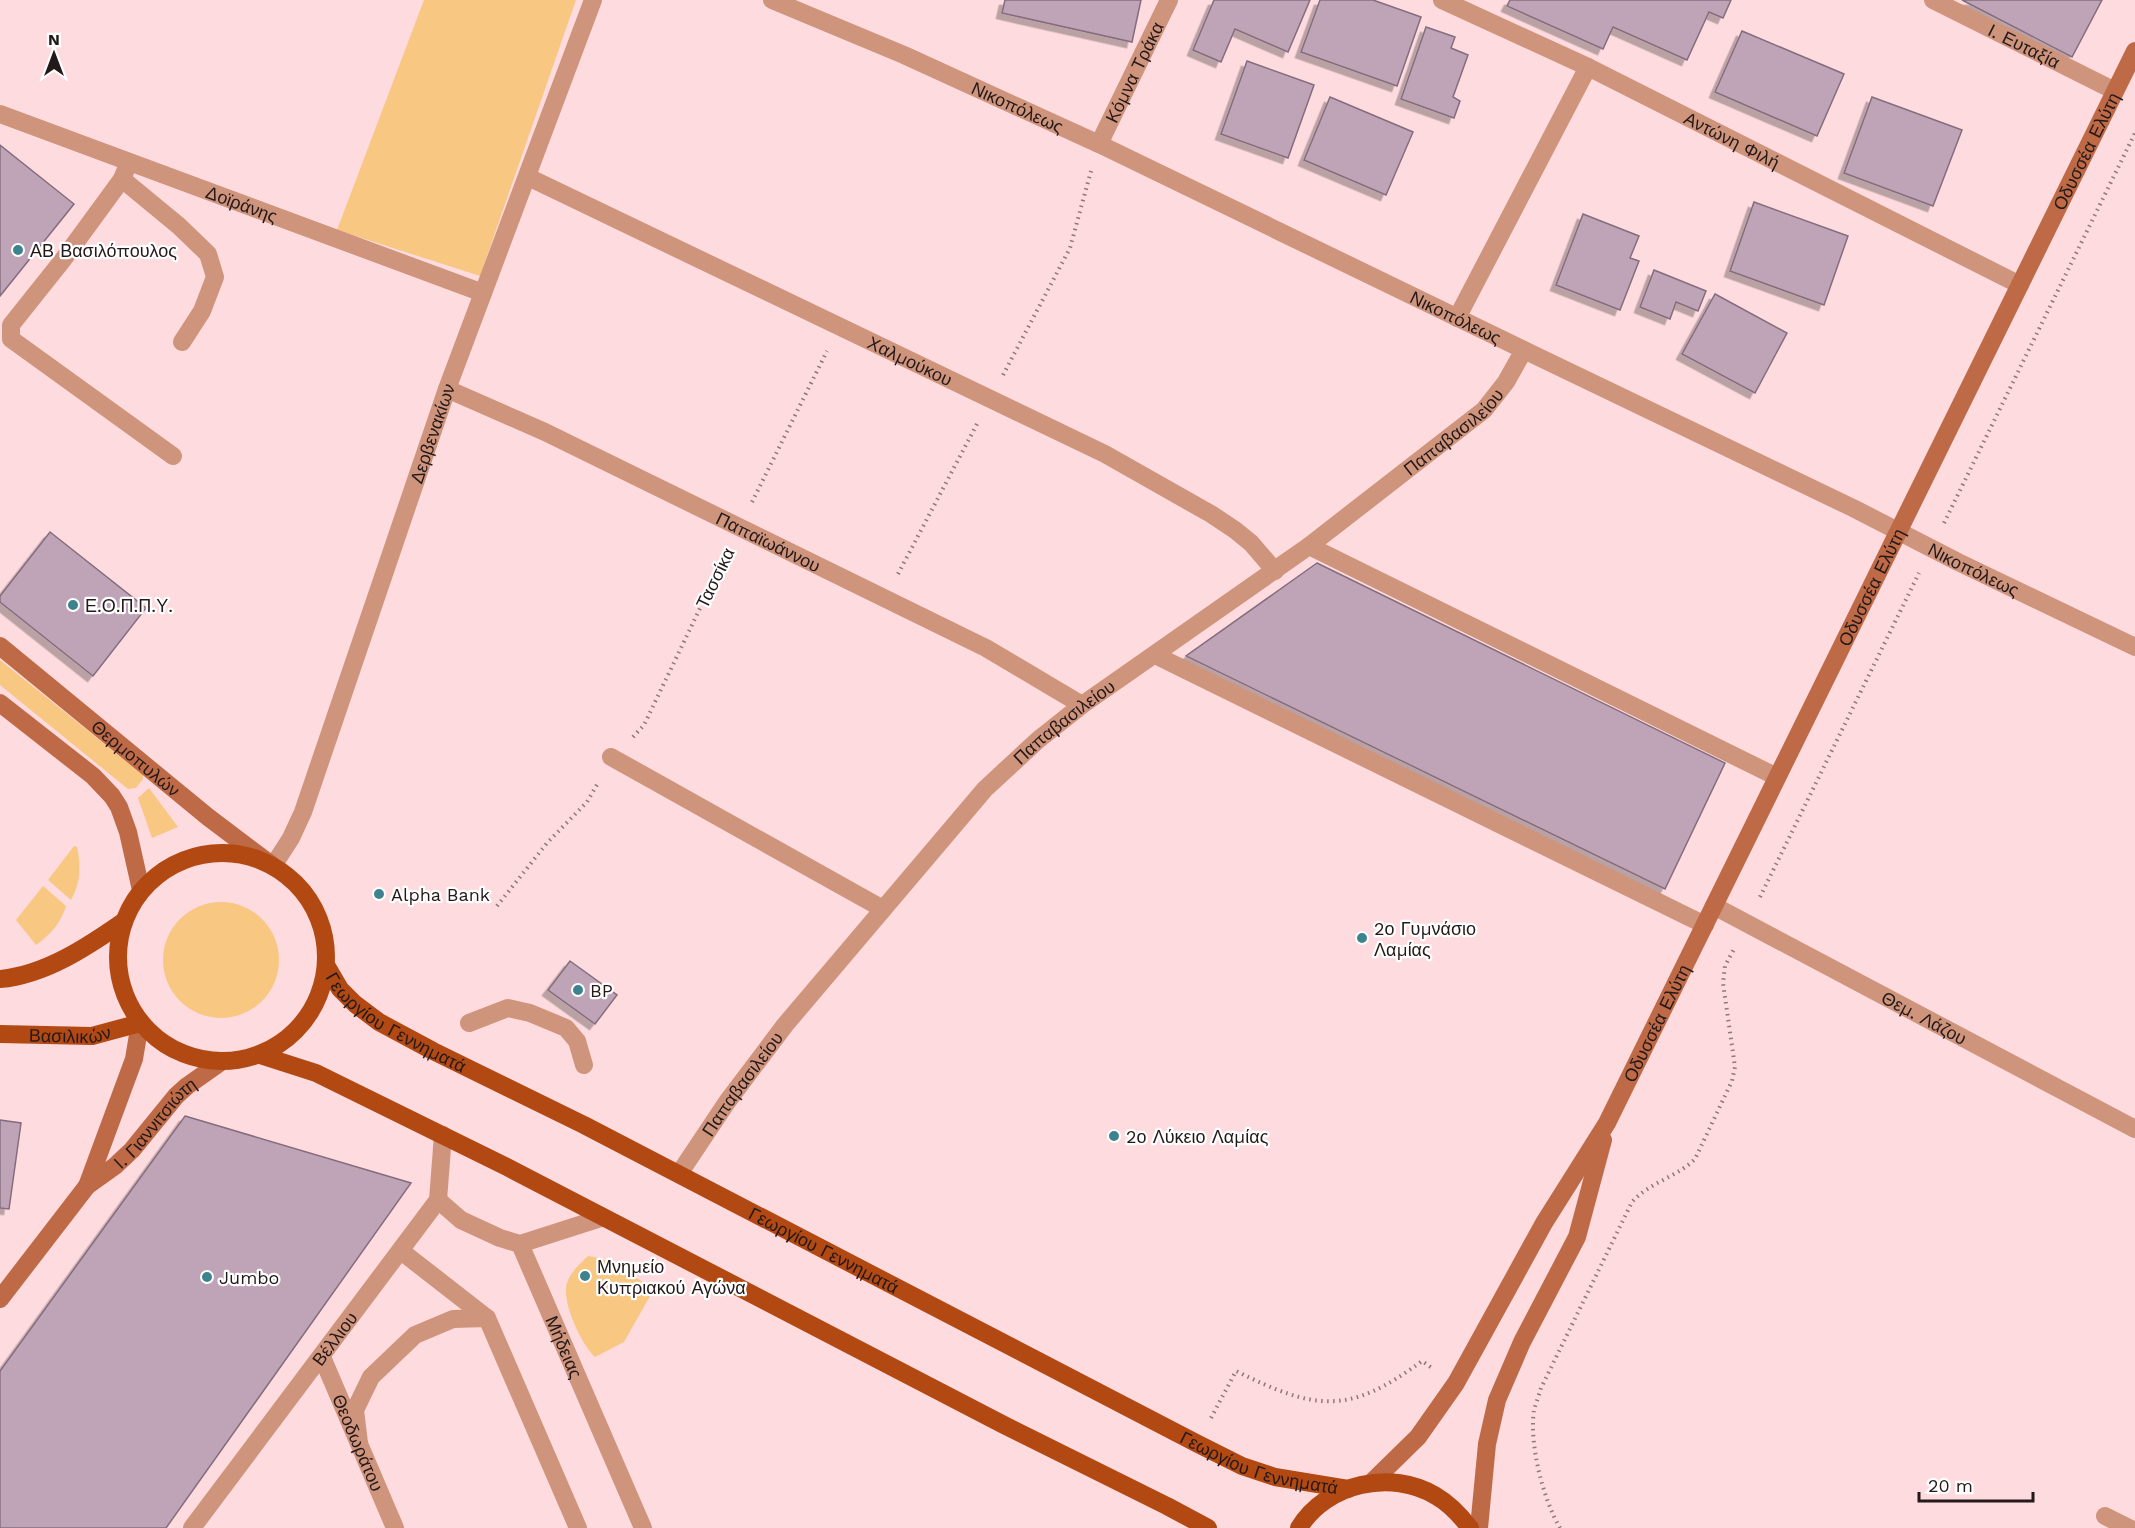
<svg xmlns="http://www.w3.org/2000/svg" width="2135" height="1528" viewBox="0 0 2135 1528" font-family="'Work Sans',sans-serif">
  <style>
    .green { fill: #f8c782 }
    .building { fill: #bea4b6; stroke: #856d7d; stroke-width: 1.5; filter: url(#shadow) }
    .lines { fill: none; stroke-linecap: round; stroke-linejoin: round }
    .path { stroke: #8e787a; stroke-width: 4; stroke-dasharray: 1.5 4.5; stroke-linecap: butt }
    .lane { stroke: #cf947c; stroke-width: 18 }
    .street { stroke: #cf947c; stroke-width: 18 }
    .secondary { stroke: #bf6a46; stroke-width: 18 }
    .primary { stroke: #b24913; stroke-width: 18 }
    .poi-dot { fill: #3d838e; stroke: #fff; stroke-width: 2 }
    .labels { text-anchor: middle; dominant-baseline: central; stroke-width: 4.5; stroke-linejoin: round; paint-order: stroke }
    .street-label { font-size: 18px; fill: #24191a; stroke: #fff }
    .poi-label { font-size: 18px; fill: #24191a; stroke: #fff; text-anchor: start }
  </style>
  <defs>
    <filter id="shadow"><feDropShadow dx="-5.5" dy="5.5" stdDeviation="0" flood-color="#0004"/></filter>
  </defs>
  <rect width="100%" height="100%" fill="#fedbdf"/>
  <g class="green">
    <polygon points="424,0 576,0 480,276 337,230"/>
    <polygon points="0,660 143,775 143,779 136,788 128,789 0,685"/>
    <polygon points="149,788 178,827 152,838 138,798"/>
    <path d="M 74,846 L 77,847 C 81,866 81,882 71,900 L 48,880 Z"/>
    <path d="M 43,886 L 66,906 C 61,923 50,935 36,945 L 16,920 Z"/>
    <circle cx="221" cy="960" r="58"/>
    <path d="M 588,1256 C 611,1258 635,1278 654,1289 L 624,1342 L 595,1357 C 581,1344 561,1301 567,1283 C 571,1271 580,1264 588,1256 Z"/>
  </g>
  <g class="building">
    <polygon points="1005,0 1141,0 1132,42 1002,13"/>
    <polygon points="1214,0 1310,0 1288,52 1235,29 1221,62 1193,50"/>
    <polygon points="1320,0 1373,0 1421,17 1397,86 1301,52"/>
    <polygon points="1510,0 1731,0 1723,18 1709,12 1687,60 1613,27 1603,49 1507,6"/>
    <polygon points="1962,0 2102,0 2072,57"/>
    <polygon points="1426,27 1455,37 1451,48 1468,55 1453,97 1460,101 1454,118 1401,99"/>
    <polygon points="1742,31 1844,74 1817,136 1715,92"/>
    <polygon points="1247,61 1314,85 1288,158 1221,134"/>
    <polygon points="1330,97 1413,132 1386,195 1304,160"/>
    <polygon points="1872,97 1962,130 1933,206 1844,173"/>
    <polygon points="0,145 74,204 0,296"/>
    <polygon points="1754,202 1848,236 1824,305 1730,271"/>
    <polygon points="1583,214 1639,236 1630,258 1639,261 1620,310 1556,285"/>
    <polygon points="1654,270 1706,291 1698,311 1676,302 1670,319 1640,307"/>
    <polygon points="1715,294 1787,333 1755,393 1682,354"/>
    <polygon points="50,532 146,608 93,676 0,602 0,596"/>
    <polygon points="1317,563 1725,763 1665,889 1186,656"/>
    <polygon points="570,961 617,995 595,1024 548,990"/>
    <polygon points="185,1116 411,1183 166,1528 0,1528 0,1371"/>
    <polygon points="0,1120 21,1123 9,1209 0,1208"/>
  </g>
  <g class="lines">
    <g class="path">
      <polyline points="1003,375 1070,248 1091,171"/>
      <polyline points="752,502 827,351"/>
      <polyline points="1944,523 2135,133"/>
      <polyline points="898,574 977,424"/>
      <polyline points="633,737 644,725 727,552"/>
      <polyline points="1760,897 1919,573"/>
      <polyline points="497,906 547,843 587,802 598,783"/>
      <path d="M 1211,1418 L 1236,1371 C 1315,1410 1348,1416 1422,1361 L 1432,1368"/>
      <path d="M 1560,1528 C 1543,1499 1529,1444 1534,1410 C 1536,1403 1539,1395 1541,1388 L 1632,1202 C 1650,1182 1677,1177 1695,1159 L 1732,1081 L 1735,1067 L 1723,983 L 1725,966 L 1734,949"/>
    </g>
    <g class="lane">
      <polyline points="129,162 122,179 62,261 11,325 11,339 173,456"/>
      <polyline points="122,179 179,226 208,254 215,277 202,311 182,342"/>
      <polyline points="469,1023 508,1008 530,1013 566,1028 577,1041 584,1065"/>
      <polyline points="401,1251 487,1318 578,1528"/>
      <path id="s1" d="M 322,1357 L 395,1528"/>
      <polyline points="359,1443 355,1410 371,1377 415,1335 453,1319 487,1318"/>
    </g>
    <g class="street">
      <path id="s2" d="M 772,0 L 904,55 L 1099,144 L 1524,350 L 1853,508 L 1958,562 L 2135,647"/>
      <path id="s3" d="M 1442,0 L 1588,67 L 2020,285"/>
      <path id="s4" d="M 1933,0 L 2115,91"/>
      <path id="s5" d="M 0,114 L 483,293"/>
      <path id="s6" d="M 1099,144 L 1169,0"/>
      <path id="s7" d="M 528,177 L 1105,454 L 1211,514 L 1235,530 L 1251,543 L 1275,571"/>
      <polyline points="1457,318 1588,67"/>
      <path id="s8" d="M 447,389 L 545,432 L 986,648 L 1082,705"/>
      <polyline points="1309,546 1777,777"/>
      <polyline points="1155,655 1705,925"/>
      <polyline points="611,757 883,909"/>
      <path id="s9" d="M 273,866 L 291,838 L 303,812 L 447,389 L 593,0"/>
      <path id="s10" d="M 1714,906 L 2135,1129"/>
      <path id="s11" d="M 679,1174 L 727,1102 L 785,1025 L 985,789 L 1038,740 L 1082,705 L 1309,546 L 1484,410 L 1506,382 L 1524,350"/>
      <polyline points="438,1200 461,1220 500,1238 520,1244"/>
      <path id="s12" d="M 520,1244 L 643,1528"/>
      <polyline points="520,1244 601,1218"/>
      <polyline points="2105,1516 2129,1528"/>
      <path id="s13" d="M 192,1528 L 438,1200 L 443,1135"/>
    </g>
    <g class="secondary">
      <path id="s14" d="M 0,646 L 208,817 L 273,866"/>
      <polyline points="0,703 93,776 112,796 119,807 128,832 141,890"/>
      <polyline points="87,1186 134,1059 140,1023"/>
      <path id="s15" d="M 0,1299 L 87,1186 L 115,1166 L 132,1150 L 176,1096 L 187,1086 L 221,1062"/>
      <path id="s16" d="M 1371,1483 L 1418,1437 L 1456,1383 L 1544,1223 L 1607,1123 L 2135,51"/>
      <polyline points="1479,1528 1487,1444 1497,1400 1522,1342 1577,1237 1603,1140"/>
    </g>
    <g class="primary">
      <circle cx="222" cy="957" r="104"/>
      <path id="s17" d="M 326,965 L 340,989 L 355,1004 L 379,1022 L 433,1051 L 584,1125 L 1198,1444 L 1242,1466 L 1275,1477 L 1348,1489"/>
      <path d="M 0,979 C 45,975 87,947 123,922"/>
      <path id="s18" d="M 0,1034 L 92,1036 L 140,1023"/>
      <polyline points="260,1055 316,1073 507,1167 1004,1425 1167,1506 1208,1528"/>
      <path d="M 1299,1528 C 1326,1483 1392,1469 1436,1496 C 1450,1504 1460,1515 1470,1528"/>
    </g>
  </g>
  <g class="poi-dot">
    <circle cx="18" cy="250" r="6"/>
    <circle cx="73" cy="605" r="6"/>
    <circle cx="379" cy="894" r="6"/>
    <circle cx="1362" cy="938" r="6"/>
    <circle cx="578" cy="990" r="6"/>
    <circle cx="1114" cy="1136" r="6"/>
    <circle cx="585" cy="1276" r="6"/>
    <circle cx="207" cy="1277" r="6"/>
  </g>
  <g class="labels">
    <g class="street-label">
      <text stroke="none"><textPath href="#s4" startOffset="102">Ι. Ευταξία</textPath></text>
      <text stroke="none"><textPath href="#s6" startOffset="80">Κόμνα Τράκα</textPath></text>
      <text stroke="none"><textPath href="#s2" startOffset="268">Νικοπόλεως</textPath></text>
      <text stroke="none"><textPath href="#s3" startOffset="322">Αντώνη Φιλή</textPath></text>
      <text stroke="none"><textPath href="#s16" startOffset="1516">Οδυσσέα Ελύτη</textPath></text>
      <text stroke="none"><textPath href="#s5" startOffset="258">Δοϊράνης</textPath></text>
      <text stroke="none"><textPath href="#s2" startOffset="754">Νικοπόλεως</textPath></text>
      <text stroke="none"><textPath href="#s7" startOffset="424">Χαλμούκου</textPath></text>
      <text stroke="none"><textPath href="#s11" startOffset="1082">Παπαβασιλείου</textPath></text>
      <text stroke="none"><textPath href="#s9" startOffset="462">Δερβενακίων</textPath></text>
      <text stroke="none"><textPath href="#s8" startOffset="356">Παπαϊωάννου</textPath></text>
      <text stroke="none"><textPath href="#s2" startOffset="1330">Νικοπόλεως</textPath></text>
      <text transform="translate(715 578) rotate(-64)">Τασσίκα</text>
      <text stroke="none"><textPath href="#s16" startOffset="1030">Οδυσσέα Ελύτη</textPath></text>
      <text stroke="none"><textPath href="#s11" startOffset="596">Παπαβασιλείου</textPath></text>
      <text stroke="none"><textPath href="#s14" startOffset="176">Θερμοπυλών</textPath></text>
      <text stroke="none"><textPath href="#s17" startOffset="93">Γεωργίου Γεννηματά</textPath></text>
      <text stroke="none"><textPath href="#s10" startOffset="238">Θεμ. Λάζου</textPath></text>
      <text stroke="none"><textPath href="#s16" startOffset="544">Οδυσσέα Ελύτη</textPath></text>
      <text stroke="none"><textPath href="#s18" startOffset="70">Βασιλικών</textPath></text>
      <text stroke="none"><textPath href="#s11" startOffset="110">Παπαβασιλείου</textPath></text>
      <text stroke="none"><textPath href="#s15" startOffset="236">Ι. Γιαννιτσιώτη</textPath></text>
      <text stroke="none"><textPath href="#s17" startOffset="579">Γεωργίου Γεννηματά</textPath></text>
      <text stroke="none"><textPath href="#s13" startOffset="237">Βέλλιου</textPath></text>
      <text stroke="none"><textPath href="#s12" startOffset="112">Μήδειας</textPath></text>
      <text stroke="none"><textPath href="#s1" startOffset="93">Θεοδωράτου</textPath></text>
      <text stroke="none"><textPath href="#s17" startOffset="1065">Γεωργίου Γεννηματά</textPath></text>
    </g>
    <g class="poi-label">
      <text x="30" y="250">ΑΒ Βασιλόπουλος</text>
      <text x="85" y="605">Ε.Ο.Π.Π.Υ.</text>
      <text x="391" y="894">Alpha Bank</text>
      <text x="1374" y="928">2ο Γυμνάσιο<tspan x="1374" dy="21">Λαμίας</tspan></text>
      <text x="590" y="990">BP</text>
      <text x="1126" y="1136">2ο Λύκειο Λαμίας</text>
      <text x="597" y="1266">Μνημείο<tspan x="597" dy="21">Κυπριακού Αγώνα</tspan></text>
      <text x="219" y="1277">Jumbo</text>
    </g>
  </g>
  <g transform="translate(54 54)" stroke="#ffffff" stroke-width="4.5" paint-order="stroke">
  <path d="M0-4.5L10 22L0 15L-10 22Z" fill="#24191a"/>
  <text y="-9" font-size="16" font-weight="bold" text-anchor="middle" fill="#24191a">N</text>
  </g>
  <path d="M1919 1492v9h114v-9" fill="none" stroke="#24191a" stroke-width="3"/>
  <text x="1928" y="1492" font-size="18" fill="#24191a" stroke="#ffffff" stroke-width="4.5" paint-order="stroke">20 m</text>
</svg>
